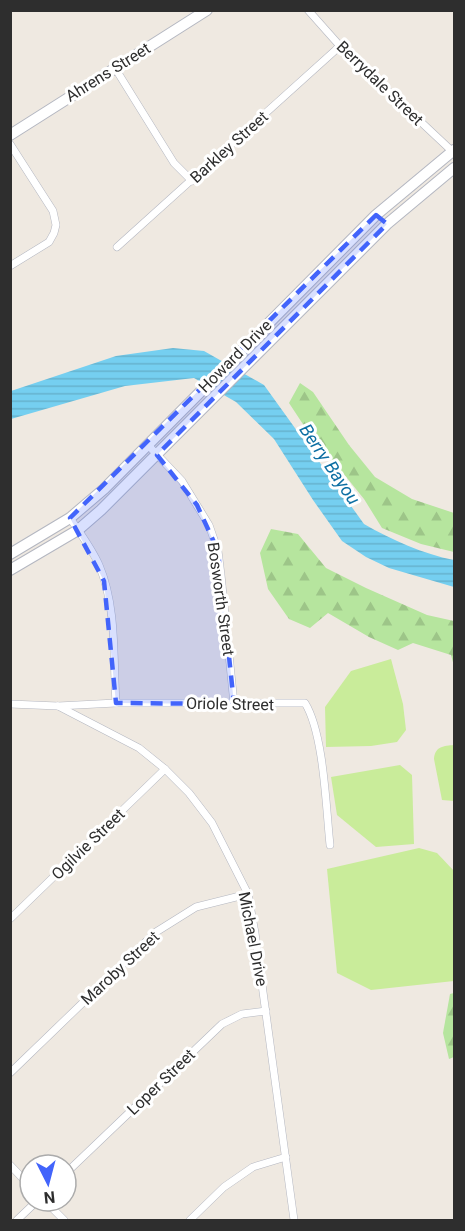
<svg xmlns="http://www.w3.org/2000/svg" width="465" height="1231" viewBox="0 0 465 1231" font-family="Roboto,sans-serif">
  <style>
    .forest { fill: url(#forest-firs) }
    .pitch { fill: #c9ec9a }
    .water { fill: url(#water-rules) }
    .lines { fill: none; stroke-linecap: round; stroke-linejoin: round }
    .street-casing { stroke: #b4b7c1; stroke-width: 8 }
    .secondary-casing { stroke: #b4b7c1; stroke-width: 12 }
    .street { stroke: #fff; stroke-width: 7 }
    .secondary { stroke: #fff; stroke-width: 10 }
    .marked { fill: #4264fb; fill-opacity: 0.2; stroke: #4264fb; stroke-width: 4.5; stroke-dasharray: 12 8; stroke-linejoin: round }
    .labels { text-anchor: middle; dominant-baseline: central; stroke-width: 6; stroke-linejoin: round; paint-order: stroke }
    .street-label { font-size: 16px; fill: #2e2e2e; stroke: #fff }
    .water-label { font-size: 18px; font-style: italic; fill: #0d6fa3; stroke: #fff }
  </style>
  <defs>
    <pattern id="forest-firs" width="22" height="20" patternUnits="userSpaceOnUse" patternTransform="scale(1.5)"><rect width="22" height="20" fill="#b6e59e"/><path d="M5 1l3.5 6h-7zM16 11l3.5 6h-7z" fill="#9dc588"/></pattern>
    <pattern id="water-rules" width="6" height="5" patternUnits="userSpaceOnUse" patternTransform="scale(1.5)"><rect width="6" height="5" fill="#75cff0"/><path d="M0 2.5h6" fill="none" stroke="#66b2ce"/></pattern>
  </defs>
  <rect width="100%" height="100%" fill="#efe9e1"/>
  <g class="forest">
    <polygon points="300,383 313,392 349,445 375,477 412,499 454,513 454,552 421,544 382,528 364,499 343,473 320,450 289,403"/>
    <polygon points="271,529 298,534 326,568 366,588 427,615 454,621 454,666 451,655 413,643 398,650 369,637 328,613 310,628 289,619 268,589 260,553"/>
    <polygon points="454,993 454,1057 449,1059 443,1033 450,994"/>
  </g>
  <g class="pitch">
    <polygon points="391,659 403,704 406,730 397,742 371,746 326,747 325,707 351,671"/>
    <path d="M 454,745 L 454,801 L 442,800 L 434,759 C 435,746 444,746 454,745 Z"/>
    <polygon points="400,765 412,775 414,844 376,847 337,815 331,777"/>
    <polygon points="419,848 437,853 454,871 454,981 371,990 337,973 327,869"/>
  </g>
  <path class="water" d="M 173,348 L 204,351 L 264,385 L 364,524 C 392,540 423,554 454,560 L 454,587 L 389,568 L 366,557 L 342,541 L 313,500 L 274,439 L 236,402 L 194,378 L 125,386 L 11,419 L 11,391 L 116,356 Z"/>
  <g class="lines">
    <defs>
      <g id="street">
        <polyline points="308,10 340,46 454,153"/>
        <polyline points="115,68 174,163 192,181"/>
        <polyline points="10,144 53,211 56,225 54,233 49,242 10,266"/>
        <polyline points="117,247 340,46"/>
        <polyline points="147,444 182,481 209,525 218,551 221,575 234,704"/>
        <path d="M 70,518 C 80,533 92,549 99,565 C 117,607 113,658 116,703"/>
        <path d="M 10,704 L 58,706 L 116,703 L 305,703 C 324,734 326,808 330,845"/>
        <polyline points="58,706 139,748 165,769 189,793 212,823 248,894 255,933 294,1220"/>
        <polyline points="10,919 165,769"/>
        <polyline points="10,1073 156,932 196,907 248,894"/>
        <polyline points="10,1165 30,1186"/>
        <polyline points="66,1173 222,1024 242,1014 266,1011"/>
        <polyline points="45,1201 64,1220"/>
        <polyline points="17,1220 37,1201"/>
        <polyline points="190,1220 224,1187 253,1167 286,1157"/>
      </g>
      <g id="secondary">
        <polyline points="10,135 207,10"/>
        <polyline points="10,554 70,518 104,489 376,215 454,150"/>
        <polyline points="10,570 78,530 101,510 387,224 454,168"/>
      </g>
    </defs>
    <use href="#street" class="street-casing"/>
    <use href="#secondary" class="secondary-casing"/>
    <use href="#street" class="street"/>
    <use href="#secondary" class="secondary"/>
  </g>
  <path class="marked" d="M 376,215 L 387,224 L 157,455 L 197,505 L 218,551 L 234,704 L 116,703 L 104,581 L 70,518 Z"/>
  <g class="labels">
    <g class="street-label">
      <text transform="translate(108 72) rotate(-32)">Ahrens Street</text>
      <text transform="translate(380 83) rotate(44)">Berrydale Street</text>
      <text transform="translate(229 147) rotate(-42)">Barkley Street</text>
      <text transform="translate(235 356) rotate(-45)">Howard Drive</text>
      <text transform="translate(221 599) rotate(82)">Bosworth Street</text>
      <text transform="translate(230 704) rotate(1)">Oriole Street</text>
      <text transform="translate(88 844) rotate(-44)">Ogilvie Street</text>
      <text transform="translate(253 939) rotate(79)">Michael Drive</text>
      <text transform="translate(120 968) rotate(-43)">Maroby Street</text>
      <text transform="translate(161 1082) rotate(-44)">Loper Street</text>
    </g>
    <g class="water-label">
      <text transform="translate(330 464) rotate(56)">Berry Bayou</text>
    </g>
  </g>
  <rect width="465" height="1231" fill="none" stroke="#2e2e2e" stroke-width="24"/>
  <g transform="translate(48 1183) rotate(174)"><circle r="28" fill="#ffffff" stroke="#ababab" stroke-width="1.5"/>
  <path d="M0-4.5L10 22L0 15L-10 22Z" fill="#4264fb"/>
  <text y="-9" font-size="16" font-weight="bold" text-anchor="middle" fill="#2e2e2e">N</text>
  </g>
</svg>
